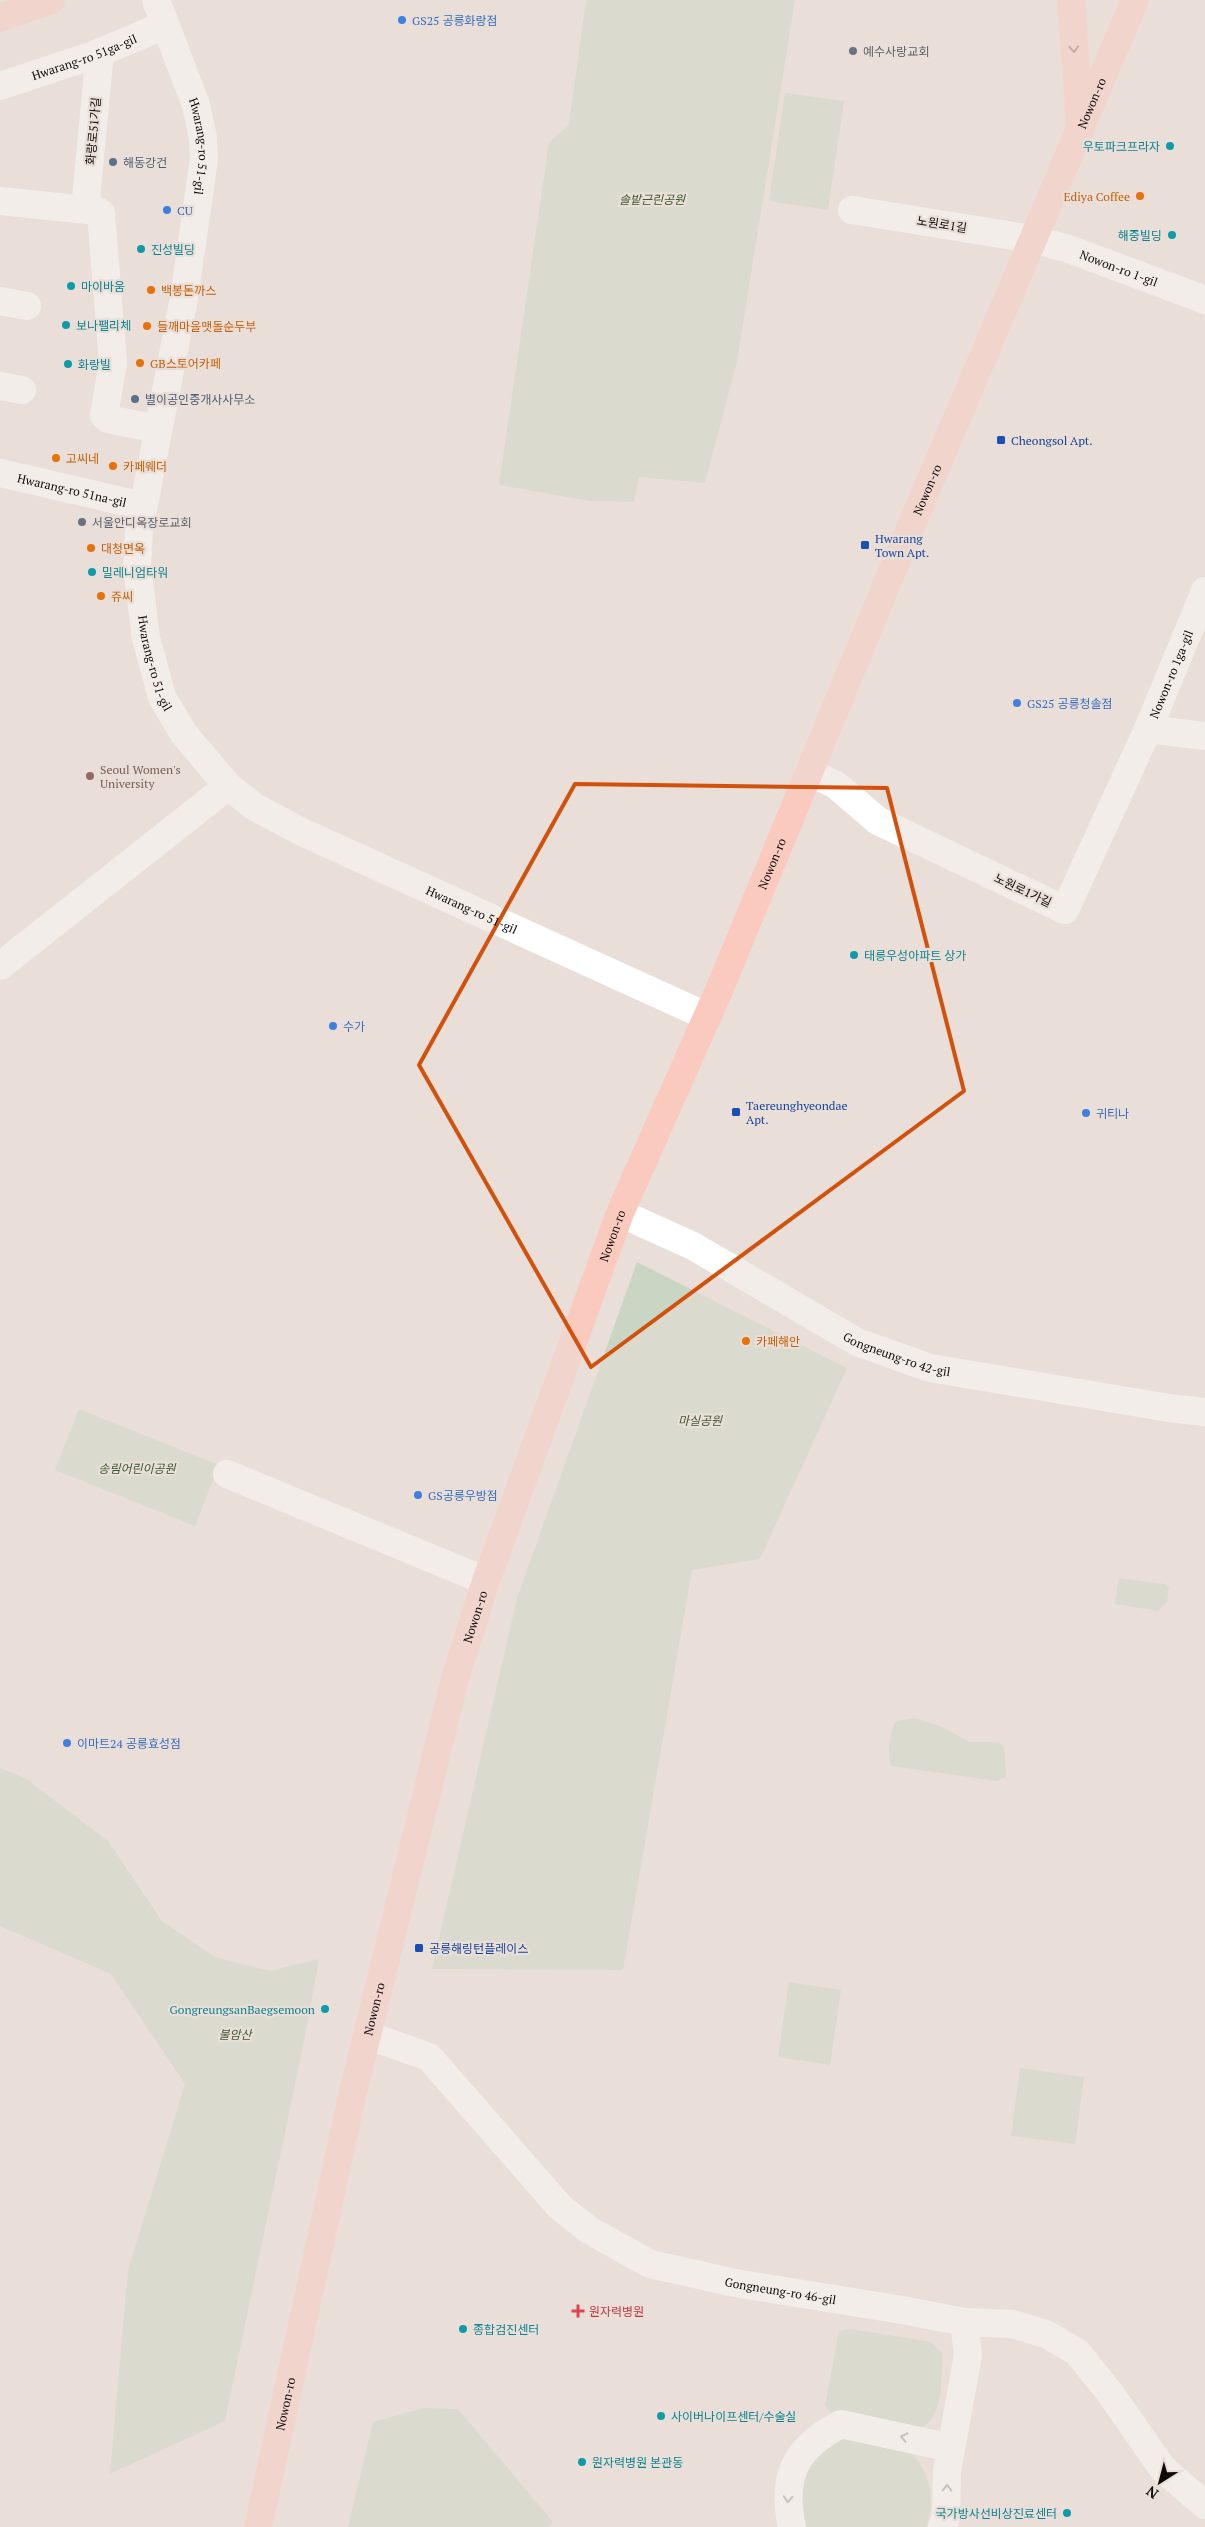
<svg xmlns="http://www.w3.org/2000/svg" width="1205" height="2527" viewBox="0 0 1205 2527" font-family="'PT Serif','Noto Sans KR',serif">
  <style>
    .green { fill: #c8d6c3 }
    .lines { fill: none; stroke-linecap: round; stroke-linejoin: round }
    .minor { stroke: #fff; stroke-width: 28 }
    .major { stroke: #fbcabf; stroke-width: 28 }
    .oneway { stroke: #90746d }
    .oneway2 { stroke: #9f9d9d }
    .marked { fill: none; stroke: #d2510c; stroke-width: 4; stroke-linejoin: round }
    .shop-dot { fill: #3f7fe0; stroke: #e9dfd8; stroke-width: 2 }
    .worship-dot { fill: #6b7280; stroke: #e9dfd8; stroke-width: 2 }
    .culture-dot { fill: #0f9aa8; stroke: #e9dfd8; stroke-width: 2 }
    .service-dot { fill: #5c6f8a; stroke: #e9dfd8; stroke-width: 2 }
    .food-dot { fill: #e8710a; stroke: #e9dfd8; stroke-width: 2 }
    .transit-dot { fill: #1a4fb4; stroke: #e9dfd8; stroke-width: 2 }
    .education-dot { fill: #8d6e63; stroke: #e9dfd8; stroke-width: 2 }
    .health-dot { fill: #e0444e; stroke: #e9dfd8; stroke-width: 2 }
    .labels { text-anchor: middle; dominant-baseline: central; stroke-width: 4.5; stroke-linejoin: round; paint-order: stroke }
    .shop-label { font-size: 12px; fill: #366cbe; stroke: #e9dfd8; text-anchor: start }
    .worship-label { font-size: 12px; fill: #5b616d; stroke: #e9dfd8; text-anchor: start }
    .street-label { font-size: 12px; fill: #0e0a09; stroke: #e9dfd8 }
    .culture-label { font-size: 12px; fill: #0d838f; stroke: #e9dfd8; text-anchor: start }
    .service-label { font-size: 12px; fill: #4e5e75; stroke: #e9dfd8; text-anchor: start }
    .food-label { font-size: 12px; fill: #c56008; stroke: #e9dfd8; text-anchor: start }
    .park-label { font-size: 12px; font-style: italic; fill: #3b582f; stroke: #e9dfd8 }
    .transit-label { font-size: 12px; fill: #164399; stroke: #e9dfd8; text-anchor: start }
    .education-label { font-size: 12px; fill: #785e54; stroke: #e9dfd8; text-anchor: start }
    .health-label { font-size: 12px; fill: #be3a42; stroke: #e9dfd8; text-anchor: start }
  </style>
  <rect width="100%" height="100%" fill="#e9dfd8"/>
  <g class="green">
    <polygon points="586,0 795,0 737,361 705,483 639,477 634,502 590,501 499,485 549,142 569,125"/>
    <polygon points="785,93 844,101 828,210 769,201"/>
    <polygon points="637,1262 847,1368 760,1559 692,1570 623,1970 432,1969 517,1598"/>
    <polygon points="79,1409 219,1465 195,1526 55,1470"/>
    <polygon points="1119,1578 1165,1584 1169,1587 1167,1602 1158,1611 1115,1604"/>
    <path d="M 915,1718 L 940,1726 L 970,1742 L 999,1742 L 1004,1747 L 1006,1777 L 997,1781 L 892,1766 C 886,1756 890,1730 896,1721 Z"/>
    <polygon points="0,1768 25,1778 108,1841 162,1921 215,1957 270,1971 319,1959 304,2041 225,2421 110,2474 128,2270 185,2084 111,1974 0,1926"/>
    <polygon points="789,1982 841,1990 830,2065 778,2057"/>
    <polygon points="1020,2068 1084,2077 1075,2144 1011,2136"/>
    <path d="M 851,2329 L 931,2342 L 942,2353 C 941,2378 945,2419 918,2429 L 831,2413 L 825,2406 L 839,2331 Z"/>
    <polygon points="424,2408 458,2409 553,2522 548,2527 348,2527 373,2422"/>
    <path d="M 848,2437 C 861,2440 899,2446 908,2452 C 931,2467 936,2504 926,2527 L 802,2527 L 793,2479 L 828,2446 Z"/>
  </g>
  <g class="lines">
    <g class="minor">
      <path id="s1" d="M 156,0 L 196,105 L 203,138 L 204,159 L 184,298 L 139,530 L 137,566 L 146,638 L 162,697 L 184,734 L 228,786 L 255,807 L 302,832 L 706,1016"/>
      <path id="s2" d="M 0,86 L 94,55 L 165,25"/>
      <polyline points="0,201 97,211 101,213 113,363 104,415 108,419 158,429"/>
      <polyline points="85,209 100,52"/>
      <path id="s3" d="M 852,210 L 1032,239 L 1069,249 L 1205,300"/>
      <polyline points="0,301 27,306"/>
      <polyline points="0,386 22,390"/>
      <path id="s4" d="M 0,473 L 143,506"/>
      <polyline points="1148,729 1205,736"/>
      <path id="s5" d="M 809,772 L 836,785 L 878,821 L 1065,910 L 1148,729 L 1205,591"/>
      <polyline points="0,966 228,786"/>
      <path id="s6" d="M 620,1213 L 693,1246 L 857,1342 L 930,1368 L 1169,1408 L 1205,1412"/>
      <polyline points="227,1474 486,1581"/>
      <path id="s7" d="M 367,2035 L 429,2057 L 560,2207 L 589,2230 L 650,2264 L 735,2283 L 908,2311 L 964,2322 L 1012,2324 L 1046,2334 L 1077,2352 L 1110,2393 L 1163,2469 L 1205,2505"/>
      <path d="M 792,2527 C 781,2476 795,2448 841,2424 L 951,2448"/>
      <polyline points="942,2527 946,2517 947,2471 968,2355 964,2322"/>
    </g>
    <g class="major">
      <polyline points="1071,0 1080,123"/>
      <polyline points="0,18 51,0"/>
      <path id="s8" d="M 258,2527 L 353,2092 L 456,1675 L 486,1581 L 620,1213 L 720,988 L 900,552 L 1135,0"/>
    </g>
  </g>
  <defs><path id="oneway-chevron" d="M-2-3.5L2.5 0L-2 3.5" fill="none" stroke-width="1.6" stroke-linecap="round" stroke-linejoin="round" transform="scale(1.25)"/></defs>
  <use class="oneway" href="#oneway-chevron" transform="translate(1074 49) rotate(86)"/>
  <g class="oneway2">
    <use href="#oneway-chevron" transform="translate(904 2437) rotate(-167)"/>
    <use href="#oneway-chevron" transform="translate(947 2488) rotate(-90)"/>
    <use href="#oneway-chevron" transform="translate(788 2499) rotate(93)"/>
  </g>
  <path d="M0 0H1205V2527H0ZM 575,784 L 887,788 L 964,1091 L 591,1367 L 419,1065 Z" fill="#e9dfd8" fill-opacity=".55" fill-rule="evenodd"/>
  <path class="marked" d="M 575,784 L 887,788 L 964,1091 L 591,1367 L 419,1065 Z"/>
  <g class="shop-dot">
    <circle cx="402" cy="20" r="5"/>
    <circle cx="167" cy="210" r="5"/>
    <circle cx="1017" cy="703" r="5"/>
    <circle cx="333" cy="1026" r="5"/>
    <circle cx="1086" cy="1113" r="5"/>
    <circle cx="418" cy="1495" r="5"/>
    <circle cx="67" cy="1743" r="5"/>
  </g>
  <g class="worship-dot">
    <circle cx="853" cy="51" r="5"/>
    <circle cx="82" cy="522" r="5"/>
  </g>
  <g class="culture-dot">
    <circle cx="1170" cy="146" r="5"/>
    <circle cx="1172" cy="235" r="5"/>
    <circle cx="141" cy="249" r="5"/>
    <circle cx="71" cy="286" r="5"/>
    <circle cx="66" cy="325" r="5"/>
    <circle cx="68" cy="364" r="5"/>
    <circle cx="92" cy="572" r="5"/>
    <circle cx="854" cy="955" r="5"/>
    <circle cx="325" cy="2009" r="5"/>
    <circle cx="463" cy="2329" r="5"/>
    <circle cx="661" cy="2416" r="5"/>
    <circle cx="582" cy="2462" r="5"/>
    <circle cx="1067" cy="2513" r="5"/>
  </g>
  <g class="service-dot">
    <circle cx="113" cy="162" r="5"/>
    <circle cx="135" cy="399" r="5"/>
  </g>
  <g class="food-dot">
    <circle cx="1140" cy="196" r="5"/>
    <circle cx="151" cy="290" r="5"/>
    <circle cx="147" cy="326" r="5"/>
    <circle cx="140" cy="363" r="5"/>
    <circle cx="56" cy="458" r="5"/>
    <circle cx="113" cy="466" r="5"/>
    <circle cx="91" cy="548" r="5"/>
    <circle cx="101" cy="596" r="5"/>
    <circle cx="746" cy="1341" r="5"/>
  </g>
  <g class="transit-dot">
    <rect x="996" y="435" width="10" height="10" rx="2.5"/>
    <rect x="860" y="540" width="10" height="10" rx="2.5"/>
    <rect x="731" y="1107" width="10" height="10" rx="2.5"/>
    <rect x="414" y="1943" width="10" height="10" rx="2.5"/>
  </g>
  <circle class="education-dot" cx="90" cy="776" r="5"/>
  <path class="health-dot" d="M575.5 2303.5h5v5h5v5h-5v5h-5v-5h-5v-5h5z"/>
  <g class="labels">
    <g class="shop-label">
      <text x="412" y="20">GS25 공릉화랑점</text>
      <text x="177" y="210">CU</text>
      <text x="1027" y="703">GS25 공릉청솔점</text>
      <text x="343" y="1026">수가</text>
      <text x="1096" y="1113">귀티나</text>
      <text x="428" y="1495">GS공릉우방점</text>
      <text x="77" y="1743">이마트24 공릉효성점</text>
    </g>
    <g class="worship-label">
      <text x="863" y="51">예수사랑교회</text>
      <text x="92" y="522">서울안디옥장로교회</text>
    </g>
    <g class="street-label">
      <text stroke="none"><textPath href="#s2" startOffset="89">Hwarang-ro 51ga-gil</textPath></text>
      <text stroke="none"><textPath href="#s8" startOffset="2571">Nowon-ro</textPath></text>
      <text transform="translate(93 131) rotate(-85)">화랑로51가길</text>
      <text stroke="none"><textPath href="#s1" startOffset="154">Hwarang-ro 51-gil</textPath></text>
      <text transform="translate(942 224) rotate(9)">노원로1길</text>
      <text stroke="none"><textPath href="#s3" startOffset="274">Nowon-ro 1-gil</textPath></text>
      <text stroke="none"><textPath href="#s8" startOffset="2151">Nowon-ro</textPath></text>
      <text stroke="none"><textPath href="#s4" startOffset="74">Hwarang-ro 51na-gil</textPath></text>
      <text stroke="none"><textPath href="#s1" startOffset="679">Hwarang-ro 51-gil</textPath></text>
      <text stroke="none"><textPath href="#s5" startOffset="551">Nowon-ro 1ga-gil</textPath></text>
      <text stroke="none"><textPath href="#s8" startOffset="1746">Nowon-ro</textPath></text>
      <text transform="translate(1023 890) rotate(25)">노원로1가길</text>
      <text stroke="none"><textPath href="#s1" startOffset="1099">Hwarang-ro 51-gil</textPath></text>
      <text stroke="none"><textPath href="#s8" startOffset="1341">Nowon-ro</textPath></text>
      <text stroke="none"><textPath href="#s6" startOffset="312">Gongneung-ro 42-gil</textPath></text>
      <text stroke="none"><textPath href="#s8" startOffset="936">Nowon-ro</textPath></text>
      <text stroke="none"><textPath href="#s8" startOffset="531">Nowon-ro</textPath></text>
      <text stroke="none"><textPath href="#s7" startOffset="505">Gongneung-ro 46-gil</textPath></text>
      <text stroke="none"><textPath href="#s8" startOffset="126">Nowon-ro</textPath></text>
    </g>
    <g class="culture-label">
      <text x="1160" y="146" text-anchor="end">우토파크프라자</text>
      <text x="1162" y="235" text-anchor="end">해중빌딩</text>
      <text x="151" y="249">진성빌딩</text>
      <text x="81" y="286">마이바움</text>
      <text x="76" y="325">보나팰리체</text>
      <text x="78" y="364">화랑빌</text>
      <text x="102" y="572">밀레니엄타워</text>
      <text x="864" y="955">태릉우성아파트 상가</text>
      <text x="315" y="2009" text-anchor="end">GongreungsanBaegsemoon</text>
      <text x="473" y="2329">종합검진센터</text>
      <text x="671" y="2416">사이버나이프센터/수술실</text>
      <text x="592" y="2462">원자력병원 본관동</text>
      <text x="1057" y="2513" text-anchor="end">국가방사선비상진료센터</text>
    </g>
    <g class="service-label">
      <text x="123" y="162">해동강건</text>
      <text x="145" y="399">별이공인중개사사무소</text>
    </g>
    <g class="food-label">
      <text x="1130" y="196" text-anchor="end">Ediya Coffee</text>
      <text x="161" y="290">백봉돈까스</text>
      <text x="157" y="326">들깨마을맷돌순두부</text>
      <text x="150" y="363">GB스토어카페</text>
      <text x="66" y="458">고씨네</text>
      <text x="123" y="466">카페웨더</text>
      <text x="101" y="548">대청면옥</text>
      <text x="111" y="596">쥬씨</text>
      <text x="756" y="1341">카페해안</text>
    </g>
    <g class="park-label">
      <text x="652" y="199">솔밭근린공원</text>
      <text x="700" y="1420">마실공원</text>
      <text x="137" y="1468">송림어린이공원</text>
      <text x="235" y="2034">불암산</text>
    </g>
    <g class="transit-label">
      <text x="1011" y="440">Cheongsol Apt.</text>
      <text x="875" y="538">Hwarang<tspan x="875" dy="14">Town Apt.</tspan></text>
      <text x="746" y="1105">Taereunghyeondae<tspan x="746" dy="14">Apt.</tspan></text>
      <text x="429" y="1948">공릉해링턴플레이스</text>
    </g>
    <g class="education-label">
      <text x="100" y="769">Seoul Women's<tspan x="100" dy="14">University</tspan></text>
    </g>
    <g class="health-label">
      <text x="589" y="2311">원자력병원</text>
    </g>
  </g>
  <g transform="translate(1160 2482) rotate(216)" stroke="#e9dfd8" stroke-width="4" paint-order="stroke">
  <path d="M0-4L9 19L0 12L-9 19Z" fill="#0e0a09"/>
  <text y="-8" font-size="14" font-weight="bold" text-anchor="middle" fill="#0e0a09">N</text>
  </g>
</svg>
